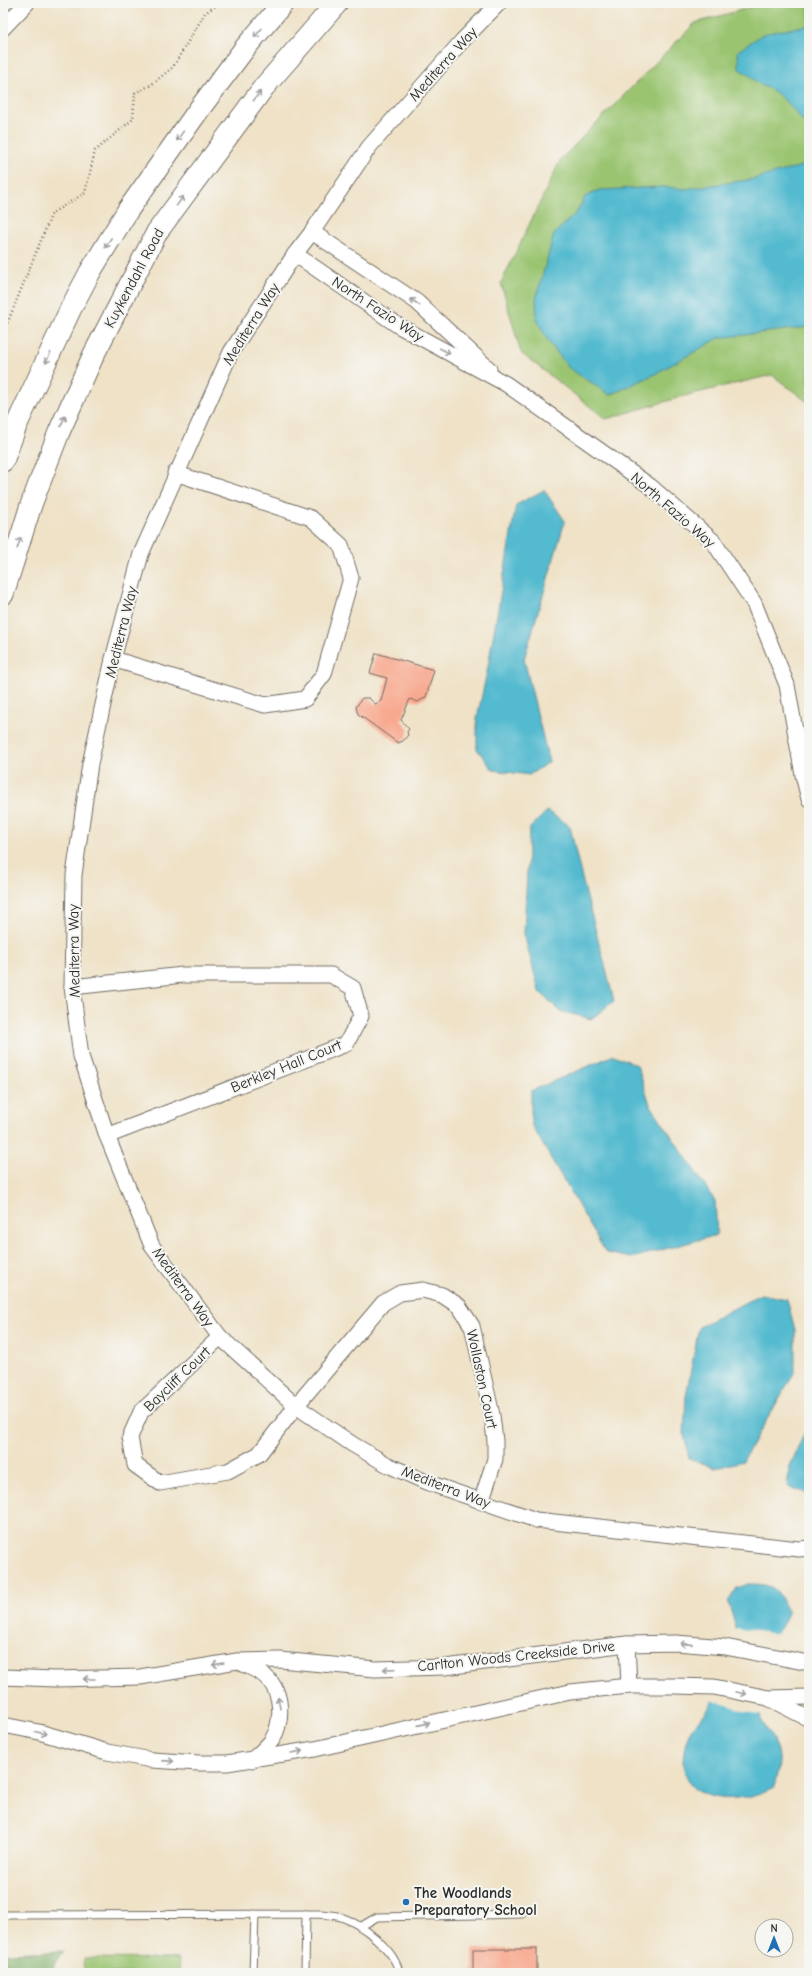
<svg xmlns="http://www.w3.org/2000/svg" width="812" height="1976" viewBox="0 0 812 1976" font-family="'Comic Neue',sans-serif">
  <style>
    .green { fill: #9ac470; stroke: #62784e }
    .forest { fill: #7baa62; stroke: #536a46 }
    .water { fill: #52bacf; stroke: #3e727d }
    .pier { fill: #efe2c7 }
    .building { fill: #f8a88e }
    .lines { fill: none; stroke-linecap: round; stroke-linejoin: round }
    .lane-casing { stroke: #706b62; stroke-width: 9 }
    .street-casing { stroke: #706b62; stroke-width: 17 }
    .secondary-casing { stroke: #706b62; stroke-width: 23 }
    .path { stroke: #706b62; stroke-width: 2.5; stroke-dasharray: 1 3; stroke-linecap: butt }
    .lane { stroke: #fff; stroke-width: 7 }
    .street { stroke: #fff; stroke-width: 15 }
    .secondary { stroke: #fff; stroke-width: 21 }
    .oneway { stroke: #a0a0a0 }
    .poi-dot { fill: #1f6fb2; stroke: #f6f6f2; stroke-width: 1.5 }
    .labels { text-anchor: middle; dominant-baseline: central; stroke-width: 4; stroke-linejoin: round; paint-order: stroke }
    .street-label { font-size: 15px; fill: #2b2b2b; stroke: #f6f6f2 }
    .poi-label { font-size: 15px; font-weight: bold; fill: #2b2b2b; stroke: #f6f6f2; text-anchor: start }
  </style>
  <rect width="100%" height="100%" fill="#f6f6f2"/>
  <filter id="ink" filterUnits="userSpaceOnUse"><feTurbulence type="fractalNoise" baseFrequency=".025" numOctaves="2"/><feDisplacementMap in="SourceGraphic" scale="8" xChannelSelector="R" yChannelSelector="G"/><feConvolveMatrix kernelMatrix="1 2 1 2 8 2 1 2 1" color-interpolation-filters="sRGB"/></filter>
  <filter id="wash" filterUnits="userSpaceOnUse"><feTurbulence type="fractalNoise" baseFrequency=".012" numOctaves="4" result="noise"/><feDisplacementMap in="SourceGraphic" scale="16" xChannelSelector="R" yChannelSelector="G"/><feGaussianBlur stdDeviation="0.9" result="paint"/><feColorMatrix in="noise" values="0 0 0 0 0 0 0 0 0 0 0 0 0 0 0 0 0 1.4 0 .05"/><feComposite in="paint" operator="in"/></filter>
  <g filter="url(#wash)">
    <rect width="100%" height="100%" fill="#efe2c7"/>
    <g class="green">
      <polygon points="766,3 809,3 809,403 772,375 688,395 606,419 521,353 501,283 561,159 695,23"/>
      <polygon points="84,1958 179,1959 178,1973 84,1973"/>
    </g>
    <polygon class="forest" points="63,1951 50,1973 3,1973 3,1953"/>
    <g class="water">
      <polygon points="809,25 809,129 789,104 774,91 759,84 748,74 739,69 738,51 763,34"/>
      <polygon points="809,152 809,327 719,338 655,374 610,395 569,368 548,341 537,320 536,299 554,234 577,212 585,197 599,190 663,187 685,189 754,179 809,164"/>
      <polygon points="544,490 565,521 524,659 549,762 529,775 493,770 477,749 477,718 487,672 516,505"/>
      <path d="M 547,811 L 570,826 C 582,885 600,942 614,1001 L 591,1019 L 560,1011 L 539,991 L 524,934 L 529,829 Z"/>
      <polygon points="614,1055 637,1065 650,1104 715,1201 717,1235 632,1258 606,1253 531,1124 531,1091"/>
      <polygon points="761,1294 787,1299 795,1330 795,1371 743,1461 715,1468 689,1458 684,1435 686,1396 699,1327"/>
      <polygon points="809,1431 809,1494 787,1486 790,1466 805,1432"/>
      <path d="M 748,1584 C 775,1584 778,1588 788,1613 L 783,1624 L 777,1633 L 760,1716 L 761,1720 C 779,1749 784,1751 774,1787 C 765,1791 755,1796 745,1797 C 703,1804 672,1785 687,1739 C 691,1724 706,1716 712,1702 C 716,1695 735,1631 735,1626 C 734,1618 730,1610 728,1602 L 737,1588 Z"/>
    </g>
    <polygon class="pier" points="733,1628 779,1634 762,1716 711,1700"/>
    <g id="blocks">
      <g class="building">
        <polygon points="376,653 434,670 426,697 418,702 410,699 401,720 409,729 407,732 408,735 403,741 398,743 358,714 356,707 362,698 369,698 375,704 381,701 387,678 370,673"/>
        <rect x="473" y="1949" width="64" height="24"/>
      </g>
    </g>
  </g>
  <g filter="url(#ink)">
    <use href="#blocks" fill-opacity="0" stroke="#706b62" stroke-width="1"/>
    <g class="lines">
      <defs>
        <g id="lane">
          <path d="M 3,1915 L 320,1914 C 327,1915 335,1915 341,1917 C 362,1924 396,1951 399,1973"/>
          <polyline points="360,1927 377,1917 522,1914"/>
          <polyline points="253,1973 255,1914"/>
          <polyline points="305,1973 306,1914"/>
        </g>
        <g id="street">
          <polyline points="499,3 462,41 369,147 312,232 295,254 231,352 141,554 113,659 90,764 74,875 72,987 81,1056 107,1136 152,1246 220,1337 296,1406 352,1444 388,1465 426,1482 536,1520 799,1549 809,1548"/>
          <polyline points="3,28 27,3"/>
          <polyline points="312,232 417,302 489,369"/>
          <polyline points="295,254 399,326 506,384 650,486 713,541 754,603 787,685 803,775 809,799"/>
          <polyline points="113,659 265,705 305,699 324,674 351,578 341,545 311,518 175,473"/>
          <polyline points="72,987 183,975 331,975 353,988 361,1016 346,1044 107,1136"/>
          <polyline points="220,1337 141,1412 130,1437 135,1465 160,1483 228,1471 259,1454 296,1406 383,1303 400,1293 423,1290 442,1295 459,1306 472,1326 492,1415 495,1441 495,1459 481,1502"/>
          <polyline points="627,1644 629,1686"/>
          <path d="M 237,1661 C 246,1666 260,1670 267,1678 C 283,1693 283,1722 272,1740 C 267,1747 258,1754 252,1760"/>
          <polyline points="3,1677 55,1679 140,1677 237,1661 280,1660 375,1669 445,1667 627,1644 676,1643 725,1647 809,1663"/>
          <polyline points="768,1698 809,1719"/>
          <polyline points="3,1725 39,1732 107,1752 152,1760 199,1763 227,1763 315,1749 570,1692 629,1686 674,1686 714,1687 768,1698 809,1697"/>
        </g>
        <g id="secondary">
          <polyline points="3,461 16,426 71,308 90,272 128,210 200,108 245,48 283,3"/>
          <polyline points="3,594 31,505 59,432 94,354 157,232 264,87 337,3"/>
        </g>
      </defs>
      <use href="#lane" class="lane-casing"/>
      <use href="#street" class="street-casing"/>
      <use href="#secondary" class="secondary-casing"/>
      <polyline class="path" points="3,334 52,213 85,193 95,151 133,119 135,93 151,85 173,67 205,13 220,3"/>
      <use href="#lane" class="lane"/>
      <use href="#street" class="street"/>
      <use href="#secondary" class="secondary"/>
    </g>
    <defs><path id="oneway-shaft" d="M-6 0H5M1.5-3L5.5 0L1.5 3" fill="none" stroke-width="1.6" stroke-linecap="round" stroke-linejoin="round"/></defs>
    <g class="oneway">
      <use href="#oneway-shaft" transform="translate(258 33) rotate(130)"/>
      <use href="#oneway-shaft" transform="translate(257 96) rotate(-53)"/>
      <use href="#oneway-shaft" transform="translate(180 136) rotate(125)"/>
      <use href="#oneway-shaft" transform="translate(180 201) rotate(-54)"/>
      <use href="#oneway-shaft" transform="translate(108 243) rotate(122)"/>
      <use href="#oneway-shaft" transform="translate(415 302) rotate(-143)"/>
      <use href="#oneway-shaft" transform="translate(445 351) rotate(28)"/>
      <use href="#oneway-shaft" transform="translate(48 358) rotate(115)"/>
      <use href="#oneway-shaft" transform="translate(63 421) rotate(-67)"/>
      <use href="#oneway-shaft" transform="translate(19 543) rotate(-72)"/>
      <use href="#oneway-shaft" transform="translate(686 1644) rotate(-176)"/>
      <use href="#oneway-shaft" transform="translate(218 1664) rotate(170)"/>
      <use href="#oneway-shaft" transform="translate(389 1669) rotate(178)"/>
      <use href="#oneway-shaft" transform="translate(89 1679) rotate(180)"/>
      <use href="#oneway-shaft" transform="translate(741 1693) rotate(12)"/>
      <use href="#oneway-shaft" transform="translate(279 1703) rotate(-100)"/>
      <use href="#oneway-shaft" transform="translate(424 1724) rotate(-13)"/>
      <use href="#oneway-shaft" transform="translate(41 1733) rotate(15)"/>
      <use href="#oneway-shaft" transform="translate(297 1752) rotate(-10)"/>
      <use href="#oneway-shaft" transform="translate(168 1761) rotate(4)"/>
    </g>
  </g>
  <circle class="poi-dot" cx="406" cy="1902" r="4"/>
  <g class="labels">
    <g class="street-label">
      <text transform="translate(443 64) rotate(-48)">Mediterra Way</text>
      <text transform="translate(134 278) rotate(-62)">Kuykendahl Road</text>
      <text transform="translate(378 309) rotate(33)">North Fazio Way</text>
      <text transform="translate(251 324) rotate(-58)">Mediterra Way</text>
      <text transform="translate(673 510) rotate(41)">North Fazio Way</text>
      <text transform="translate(121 632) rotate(-76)">Mediterra Way</text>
      <text transform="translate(74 951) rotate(-91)">Mediterra Way</text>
      <text transform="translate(286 1066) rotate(-22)">Berkley Hall Court</text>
      <text transform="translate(183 1287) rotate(54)">Mediterra Way</text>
      <text transform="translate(177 1379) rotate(-44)">Baycliff Court</text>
      <text transform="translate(482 1379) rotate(78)">Wollaston Court</text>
      <text transform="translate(446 1487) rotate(21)">Mediterra Way</text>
      <text transform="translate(516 1656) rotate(-6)">Carlton Woods Creekside Drive</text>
    </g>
    <g class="poi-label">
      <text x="414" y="1893">The Woodlands<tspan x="414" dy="17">Preparatory School</tspan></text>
    </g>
  </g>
  <rect width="812" height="1976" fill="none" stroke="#f6f6f2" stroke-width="16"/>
  <g transform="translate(774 1938)"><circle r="19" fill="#f6f6f2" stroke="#a5a5a2"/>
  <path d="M0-3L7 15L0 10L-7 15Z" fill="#1f6fb2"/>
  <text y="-6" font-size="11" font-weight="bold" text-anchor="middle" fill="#2b2b2b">N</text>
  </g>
</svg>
